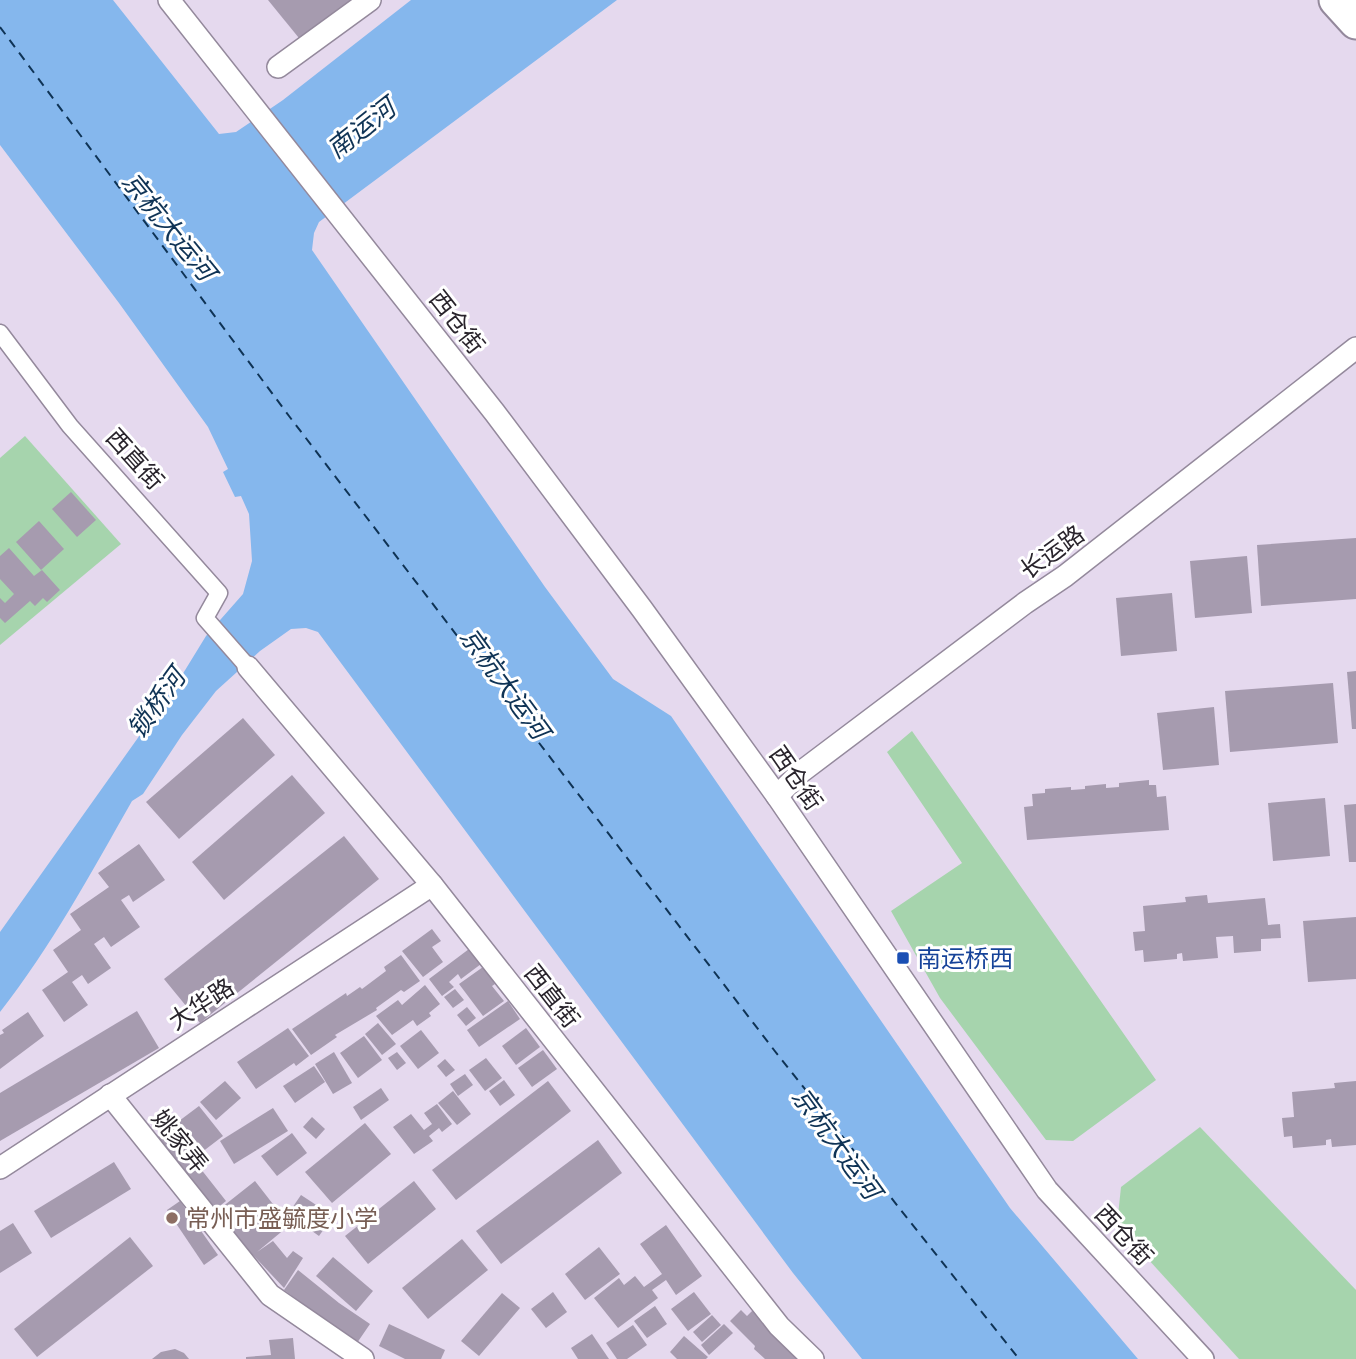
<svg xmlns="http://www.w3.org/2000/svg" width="1356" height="1359" viewBox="0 0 1356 1359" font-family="'PT Sans Narrow','Noto Sans SC',sans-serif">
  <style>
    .green { fill: #a6d4ad }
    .water { fill: #85b7ed }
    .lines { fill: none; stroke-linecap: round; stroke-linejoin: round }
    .ferry { stroke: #0f3355; stroke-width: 2; stroke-dasharray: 9 7; stroke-linecap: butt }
    .building { fill: #a69baf }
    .pedestrian-casing { stroke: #94899c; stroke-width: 19 }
    .minor-casing { stroke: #94899c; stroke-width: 24 }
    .primary-casing { stroke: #94899c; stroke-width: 37 }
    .pedestrian { stroke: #fff; stroke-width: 16 }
    .minor { stroke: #fff; stroke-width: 21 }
    .primary { stroke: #fff; stroke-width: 33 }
    .transit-dot { fill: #1a4fb4; stroke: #fff; stroke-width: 2.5 }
    .education-dot { fill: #8d6e63; stroke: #fff; stroke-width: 2.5 }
    .labels { text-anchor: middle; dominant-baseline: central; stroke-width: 6; stroke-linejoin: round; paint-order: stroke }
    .street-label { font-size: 24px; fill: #29242c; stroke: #fff }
    .transit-label { font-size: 24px; fill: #164399; stroke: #fff; text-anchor: start }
    .education-label { font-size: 24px; fill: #785e54; stroke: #fff; text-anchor: start }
    .water-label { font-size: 26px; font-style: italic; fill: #0f3355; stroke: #fff }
  </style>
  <rect width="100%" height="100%" fill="#e5d9ee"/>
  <g class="green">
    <polygon points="25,436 121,544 0,645 0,458"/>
    <polygon points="912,731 1156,1080 1073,1141 1046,1140 940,998 891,911 962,863 887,752"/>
    <polygon points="1200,1127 1356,1290 1356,1359 1239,1359 1117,1225 1121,1187"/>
  </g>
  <path class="water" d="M 0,0 L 113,0 L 219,134 L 236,132 L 283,100 L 411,0 L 617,0 L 319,222 L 314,233 L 312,250 L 545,587 L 613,679 L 671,716 L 1010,1208 L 1138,1359 L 862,1359 L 793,1273 L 318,632 L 306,628 L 291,629 L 260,651 L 216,691 L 182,735 L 143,794 L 132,801 C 91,873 51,947 0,1012 L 0,932 L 179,680 L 206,636 L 243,594 L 252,561 L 249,514 L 241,496 L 235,497 L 223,472 L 228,469 L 208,427 L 119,303 L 0,145 Z"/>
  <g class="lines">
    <polyline class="ferry" points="0,27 289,416 774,1050 1019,1359"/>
  </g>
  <g class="building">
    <polygon points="268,0 357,0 303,43"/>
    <polygon points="71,492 96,520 77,537 52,509"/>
    <polygon points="39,521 64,549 41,570 16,542"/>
    <polygon points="1356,538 1356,599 1261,606 1257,545"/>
    <polygon points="9,548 34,576 42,570 60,590 47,602 43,598 35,606 30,601 5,623 0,618 0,598 5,603 14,594 0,579 0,556"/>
    <polygon points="1247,556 1252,613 1195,618 1190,561"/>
    <polygon points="1172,593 1177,651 1121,656 1116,598"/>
    <polygon points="1356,671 1356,729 1352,729 1347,672"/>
    <polygon points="1333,683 1338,743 1230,752 1225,691"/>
    <polygon points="1214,707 1219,765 1163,770 1157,713"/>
    <polygon points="243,718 275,755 179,839 146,802"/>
    <polygon points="292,775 325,813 224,900 192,862"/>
    <polygon points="1149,780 1149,785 1156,785 1157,797 1166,796 1169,830 1027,840 1024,807 1033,806 1032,794 1045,793 1045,789 1071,787 1071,790 1085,789 1085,786 1106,784 1106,788 1119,787 1119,783"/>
    <polygon points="1325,798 1330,856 1273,861 1268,803"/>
    <polygon points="1356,804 1356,862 1349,862 1344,805"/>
    <polygon points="344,836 379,879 200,1023 164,979"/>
    <polygon points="139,844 165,880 133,902 129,895 121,900 140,927 111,947 104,937 94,944 111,968 88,984 82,975 72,982 88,1005 64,1022 42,990 68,972 53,950 81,930 70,914 109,887 98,873"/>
    <polygon points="1207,895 1208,903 1265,898 1268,925 1280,924 1281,938 1261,939 1261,951 1234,953 1233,936 1216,937 1218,958 1183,961 1182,953 1177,954 1177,959 1144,962 1143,950 1135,951 1133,932 1145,931 1143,906 1186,902 1185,897"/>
    <polygon points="1356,917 1356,979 1308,982 1303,921"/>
    <polygon points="432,929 441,941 432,947 443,962 423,977 402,951"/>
    <polygon points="469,949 481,964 461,979 458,974 449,982 454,987 442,996 429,979"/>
    <polygon points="401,955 420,981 404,992 401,990 376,1008 377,1010 335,1035 337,1037 311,1055 292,1029 346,993 347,996 360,987 362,989 386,971 384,967"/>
    <polygon points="483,967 495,984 492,986 504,1001 483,1016 459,984"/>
    <polygon points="425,985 440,1004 429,1013 431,1016 417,1026 413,1020 392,1035 376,1016 398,1000 402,1005"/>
    <polygon points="455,989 464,1000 453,1008 444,997"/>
    <polygon points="508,1001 520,1019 479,1047 467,1030"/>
    <polygon points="467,1007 476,1018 466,1026 457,1015"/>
    <polygon points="137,1011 159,1048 0,1141 0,1093"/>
    <polygon points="28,1012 44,1036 0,1069 0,1035 4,1033 2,1030"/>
    <polygon points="378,1023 396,1044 382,1055 365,1034"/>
    <polygon points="288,1028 309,1056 296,1066 294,1063 256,1089 237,1062"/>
    <polygon points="526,1028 540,1047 516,1065 502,1046"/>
    <polygon points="421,1030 439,1053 418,1069 400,1046"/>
    <polygon points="364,1036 382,1060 358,1078 340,1053"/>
    <polygon points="543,1050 557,1069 532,1087 518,1068"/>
    <polygon points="334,1052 352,1083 333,1094 315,1064"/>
    <polygon points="397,1052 406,1063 397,1070 388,1058"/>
    <polygon points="486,1058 502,1078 485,1091 469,1070"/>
    <polygon points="445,1059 455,1070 446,1077 437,1066"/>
    <polygon points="314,1066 325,1082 295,1103 283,1086"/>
    <polygon points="465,1074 473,1085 458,1096 450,1084"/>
    <polygon points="504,1080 515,1095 500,1106 489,1091"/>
    <polygon points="225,1081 241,1098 216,1120 200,1102"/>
    <polygon points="548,1081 571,1111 456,1200 432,1170"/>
    <polygon points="1356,1081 1356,1145 1332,1147 1331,1139 1326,1140 1326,1145 1293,1148 1292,1136 1284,1137 1282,1118 1294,1117 1292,1092 1335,1088 1334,1083"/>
    <polygon points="381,1088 389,1100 361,1120 353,1107"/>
    <polygon points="453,1091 471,1114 457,1125 438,1103"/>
    <polygon points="437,1104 452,1124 442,1132 439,1128 429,1136 433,1141 414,1154 393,1127 411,1114 424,1130 432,1124 424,1113"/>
    <polygon points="199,1106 223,1136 193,1159 226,1201 211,1213 155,1139"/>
    <polygon points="273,1108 288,1131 234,1164 220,1141"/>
    <polygon points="312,1117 325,1129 316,1139 303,1127"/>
    <polygon points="365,1123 391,1154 332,1203 305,1172"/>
    <polygon points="292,1133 307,1153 277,1176 261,1156"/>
    <polygon points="598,1140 622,1173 501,1264 476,1231"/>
    <polygon points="114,1162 131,1189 51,1238 34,1211"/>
    <polygon points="255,1181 276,1208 272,1211 286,1228 257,1252 273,1241 287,1258 293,1251 303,1258 284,1288 253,1255 247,1259 212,1215"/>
    <polygon points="414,1181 436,1209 368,1264 345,1236"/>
    <polygon points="301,1195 333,1216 319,1236 288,1214"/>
    <polygon points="180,1201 218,1255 204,1265 167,1210"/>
    <polygon points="13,1223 32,1253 0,1273 0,1231"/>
    <polygon points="666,1225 702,1276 676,1295 666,1280 652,1290 658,1298 618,1328 594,1298 619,1278 624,1285 635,1276 644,1287 662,1274 640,1244"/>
    <polygon points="130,1237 153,1266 37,1357 14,1329"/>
    <polygon points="462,1239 488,1270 428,1319 402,1288"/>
    <polygon points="599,1247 620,1274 585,1300 565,1274"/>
    <polygon points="333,1257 373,1291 356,1311 316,1276"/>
    <polygon points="298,1270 339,1303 370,1324 357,1343 284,1290"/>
    <polygon points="553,1292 567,1312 546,1328 531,1309"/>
    <polygon points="694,1292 711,1314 688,1331 671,1309"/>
    <polygon points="502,1293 520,1308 479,1356 461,1341"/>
    <polygon points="655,1306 667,1324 647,1338 634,1321"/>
    <polygon points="754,1309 801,1359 765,1359 754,1349 755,1346 730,1321 741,1310 747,1316"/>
    <polygon points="712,1315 721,1325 702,1342 693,1332"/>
    <polygon points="389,1324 445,1350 441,1359 405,1359 379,1346"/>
    <polygon points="724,1324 733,1333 709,1355 701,1345"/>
    <polygon points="633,1325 647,1345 627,1359 617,1359 606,1343"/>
    <polygon points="592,1334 609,1359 578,1359 571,1348"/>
    <polygon points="684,1336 708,1357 706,1359 677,1359 670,1352"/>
    <polygon points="293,1338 295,1359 246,1359 246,1357 271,1355 269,1340"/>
    <polygon points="175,1349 184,1353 189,1359 152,1359 161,1352"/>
  </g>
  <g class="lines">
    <defs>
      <polyline id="pedestrian" points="0,333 70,426 219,593 205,618 248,667"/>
      <g id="minor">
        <polyline points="169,0 495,413 642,609 777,796 1047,1190 1203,1359"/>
        <polyline points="278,67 370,0"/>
        <polyline points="248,667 432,885 779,1326 813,1359"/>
        <polyline points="777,796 801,772 1025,603 1065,576 1356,348"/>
        <polyline points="110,1095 270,1295 363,1359"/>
        <polyline points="0,1168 432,885"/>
      </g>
      <polyline id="primary" points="1336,0 1356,22"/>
    </defs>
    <use href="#pedestrian" class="pedestrian-casing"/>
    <use href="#minor" class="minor-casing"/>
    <use href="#primary" class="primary-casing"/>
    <use href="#pedestrian" class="pedestrian"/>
    <use href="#minor" class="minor"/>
    <use href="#primary" class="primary"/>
  </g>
  <rect class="transit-dot" x="896" y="951" width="14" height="14" rx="3.5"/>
  <circle class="education-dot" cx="172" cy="1218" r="7"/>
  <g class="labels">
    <g class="street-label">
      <text transform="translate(457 322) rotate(52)">西仓街</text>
      <text transform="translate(135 459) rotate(48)">西直街</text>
      <text transform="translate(1052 552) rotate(-36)">长运路</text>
      <text transform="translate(796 778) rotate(55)">西仓街</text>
      <text transform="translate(552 996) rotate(52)">西直街</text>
      <text transform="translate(201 1004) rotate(-33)">大华路</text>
      <text transform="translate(180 1141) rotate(51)">姚家弄</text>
      <text transform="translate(1124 1235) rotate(47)">西仓街</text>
    </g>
    <g class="transit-label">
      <text x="917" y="958">南运桥西</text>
    </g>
    <g class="education-label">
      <text x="186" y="1218">常州市盛毓度小学</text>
    </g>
    <g class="water-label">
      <text transform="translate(361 128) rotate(-38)">南运河</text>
      <text transform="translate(169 226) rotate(51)">京杭大运河</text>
      <text transform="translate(505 683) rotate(54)">京杭大运河</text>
      <text transform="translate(156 703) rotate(-54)">锁桥河</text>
      <text transform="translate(837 1143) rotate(54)">京杭大运河</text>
    </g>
  </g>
</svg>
